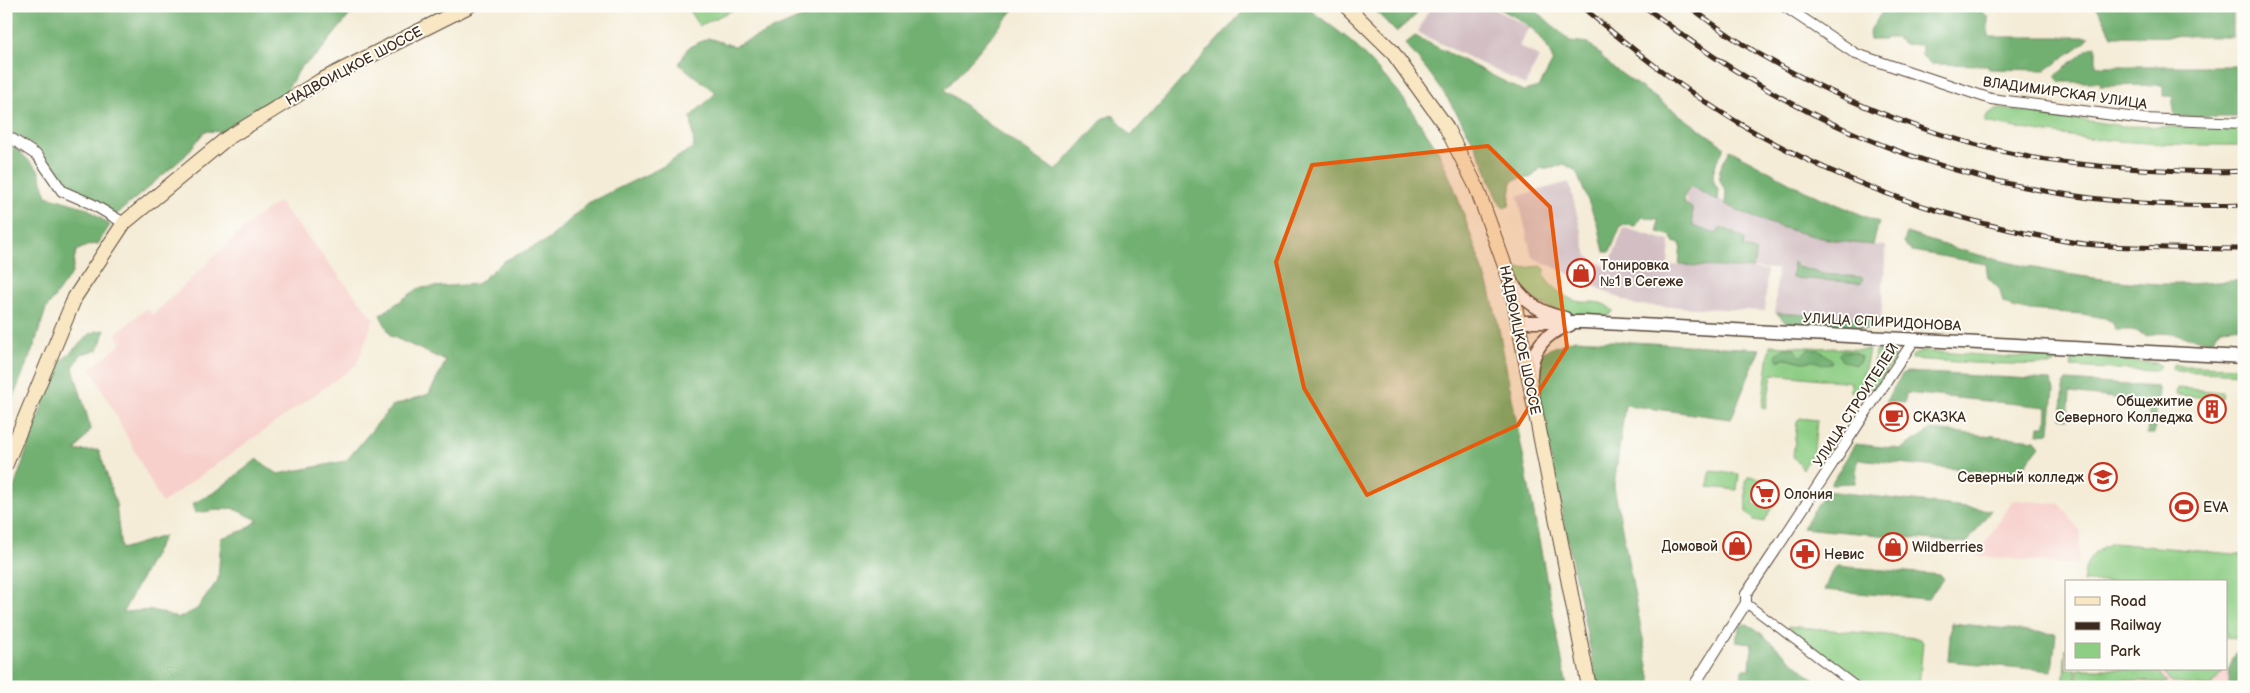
<svg xmlns="http://www.w3.org/2000/svg" width="2250" height="693" viewBox="0 0 2250 693" font-family="'Balsamiq Sans',sans-serif">
  <style>
    .built { fill: #f7d0cc }
    .industrial { fill: #d2bec3 }
    .green { fill: #8dcd84; stroke: #647c51 }
    .forest { fill: #72b072; stroke: #566d48 }
    .lines { fill: none; stroke-linecap: round; stroke-linejoin: round }
    .pedestrian-casing { stroke: #57473a; stroke-width: 10 }
    .minor-casing { stroke: #57473a; stroke-width: 12 }
    .tertiary-casing { stroke: #57473a; stroke-width: 15 }
    .secondary-casing { stroke: #57473a; stroke-width: 16 }
    .pedestrian { stroke: #fff; stroke-width: 8 }
    .minor { stroke: #fff; stroke-width: 10 }
    .tertiary { stroke: #fff; stroke-width: 12 }
    .secondary { stroke: #f9e7c3; stroke-width: 14 }
    .rail-casing { stroke: #3b2a1e; stroke-width: 5 }
    .rail { stroke: #fdfcf7; stroke-width: 3; stroke-dasharray: 9; stroke-linecap: butt }
    .marked { fill: #e8590c; fill-opacity: 0.2; stroke: #e8590c; stroke-width: 4; stroke-linejoin: round }
    .labels { text-anchor: middle; dominant-baseline: central; stroke-width: 4; stroke-linejoin: round; paint-order: stroke }
    .street-label { font-size: 14px; fill: #3b2a1e; stroke: #fdfcf7 }
    .poi-label { font-size: 14px; fill: #3b2a1e; stroke: #fdfcf7; text-anchor: start }
  </style>
  <rect width="100%" height="100%" fill="#fdfcf7"/>
  <filter id="ink" filterUnits="userSpaceOnUse"><feTurbulence type="fractalNoise" baseFrequency=".02" numOctaves="2"/><feDisplacementMap in="SourceGraphic" scale="10" xChannelSelector="R" yChannelSelector="G"/><feConvolveMatrix kernelMatrix="1 2 1 2 8 2 1 2 1" color-interpolation-filters="sRGB"/></filter>
  <filter id="wash" filterUnits="userSpaceOnUse"><feTurbulence type="fractalNoise" baseFrequency=".0096" numOctaves="4" result="noise"/><feDisplacementMap in="SourceGraphic" scale="20" xChannelSelector="R" yChannelSelector="G"/><feGaussianBlur stdDeviation="1.12" result="paint"/><feColorMatrix in="noise" values="0 0 0 0 0 0 0 0 0 0 0 0 0 0 0 0 0 1.4 0 .05"/><feComposite in="paint" operator="in"/></filter>
  <g filter="url(#wash)">
    <rect width="100%" height="100%" fill="#f4ecd7"/>
    <g class="built">
      <polygon points="279,202 374,319 356,365 162,503 91,368 122,343 115,334 147,308 153,315 255,218"/>
      <polygon points="2013,500 2060,504 2081,532 2078,565 1977,556"/>
      <polygon points="2077,669 2206,669 2244,672 2244,687 2076,687"/>
    </g>
    <g class="industrial">
      <polygon points="1431,6 1487,6 1529,27 1519,46 1539,57 1525,85 1417,32"/>
      <polygon points="1569,182 1587,256 1608,268 1624,228 1670,241 1668,265 1767,270 1765,311 1635,305 1532,257 1518,196"/>
      <polygon points="1691,185 1750,216 1843,242 1886,246 1881,320 1775,314 1777,269 1753,268 1754,253 1692,227 1685,195"/>
    </g>
    <g class="green">
      <polygon points="700,6 741,6 699,26 690,12"/>
      <path d="M 1996,109 L 2018,110 L 2122,126 L 2244,128 L 2244,145 C 2152,146 2075,140 1985,122 L 1987,115 Z"/>
      <path d="M 1541,266 L 1545,269 C 1545,272 1544,275 1545,277 C 1548,285 1565,297 1573,300 C 1588,306 1598,296 1613,311 L 1608,316 L 1562,313 L 1530,299 L 1514,276 L 1515,269 Z"/>
      <polygon points="1770,345 1869,350 1861,387 1850,392 1851,382 1772,374 1766,409 1762,408"/>
      <polygon points="1888,350 1894,353 1894,360 1874,389 1866,388 1876,351"/>
      <polygon points="1921,351 2011,357 2054,356 2057,359 2055,364 2051,365 1971,363 1912,359 1912,356"/>
      <polygon points="2085,356 2156,363 2160,366 2156,371 2071,367 2071,359"/>
      <polygon points="2173,364 2182,366 2244,367 2244,374 2176,371 2172,369"/>
      <polygon points="2237,384 2244,384 2244,401 2236,400"/>
      <polygon points="2177,388 2223,392 2222,399 2176,395"/>
      <polygon points="1800,418 1817,420 1814,450 1803,469 1793,456 1797,422"/>
      <polygon points="1819,447 1836,449 1828,462 1818,454"/>
      <polygon points="1710,471 1739,474 1737,490 1708,487"/>
      <polygon points="1749,476 1762,478 1776,484 1778,490 1773,499 1769,497 1773,490 1763,485 1753,503 1763,508 1768,500 1773,506 1764,522 1754,520 1746,512 1745,481"/>
      <path d="M 2113,543 L 2244,555 L 2244,640 L 2226,638 L 2226,582 L 2083,582 C 2086,559 2091,551 2113,543 Z"/>
      <polygon points="1788,626 1917,638 1923,641 1919,687 1864,687 1817,653"/>
      <polygon points="2066,648 2066,669 2076,669 2075,687 2063,687"/>
      <polygon points="2078,669 2156,669 2167,683 2112,679 2111,687 2076,687"/>
      <polygon points="2161,669 2223,671 2211,686 2171,683"/>
    </g>
    <g class="forest">
      <polygon points="6,6 357,6 319,53 301,67 282,97 252,111 222,132 205,131 185,156 116,215 101,208 91,197 81,199 71,192 55,174 49,160 35,147 6,129"/>
      <polygon points="851,6 1017,6 945,90 987,123 1056,171 1104,118 1113,115 1131,136 1248,6 1305,6 1350,40 1398,91 1438,150 1454,187 1490,290 1497,319 1567,687 6,687 6,504 12,493 56,366 90,334 97,331 105,330 98,350 81,354 73,368 91,429 75,451 99,450 116,504 121,549 164,536 123,612 152,610 179,618 197,609 218,580 221,538 245,530 258,520 232,508 195,513 192,504 215,492 257,459 278,474 346,461 392,406 429,394 446,361 391,336 380,315 419,288 477,284 504,261 548,240 588,203 660,168 694,147 691,116 716,93 679,64 688,48 708,38 734,46 801,18"/>
      <polygon points="1371,6 1418,6 1416,15 1396,32"/>
      <path d="M 1494,6 L 1531,6 L 1570,41 L 1589,43 L 1612,67 L 1725,147 C 1716,163 1707,175 1719,191 L 1718,201 L 1690,186 L 1683,199 L 1685,204 L 1692,208 L 1693,226 L 1716,234 L 1721,227 L 1745,239 L 1743,246 L 1757,252 L 1752,269 L 1679,265 L 1681,244 L 1673,242 L 1671,236 L 1658,232 L 1658,219 L 1641,217 L 1636,226 L 1621,225 L 1610,252 L 1604,252 L 1599,228 L 1576,171 L 1564,164 L 1553,168 L 1540,168 C 1529,184 1526,175 1512,181 L 1509,206 L 1504,208 C 1492,197 1490,174 1482,159 C 1461,118 1437,78 1405,44 L 1415,36 L 1523,91 L 1539,87 L 1553,61 C 1544,31 1520,19 1494,6 Z"/>
      <polygon points="2095,6 2233,6 2233,37 2112,36 2101,14"/>
      <polygon points="1981,11 1988,17 1988,37 2089,37 2084,43 2046,70 1988,69 1988,65 1931,64 1922,56 1922,45 1902,44 1901,40 1898,40 1898,38 1886,38 1885,40 1870,40 1869,32 1882,12"/>
      <polygon points="2096,46 2096,65 2098,66 2244,66 2244,117 2175,117 2172,96 2163,96 2163,85 2100,86 2099,82 2060,82 2055,76 2088,49"/>
      <polygon points="6,139 38,169 47,196 87,208 110,225 98,244 89,245 76,251 72,273 46,309 34,346 6,415"/>
      <path d="M 1730,150 L 1805,191 L 1879,222 L 1873,245 C 1821,241 1772,228 1725,204 L 1726,191 C 1713,174 1721,168 1730,150 Z"/>
      <path d="M 1907,233 C 1988,261 2075,280 2160,284 C 2188,285 2216,282 2244,280 L 2244,326 L 2221,328 L 2212,341 C 2192,340 2164,328 2147,336 L 2133,330 L 2116,330 L 2112,322 L 2105,318 L 2082,314 L 2015,309 L 2003,302 L 2000,290 L 1988,278 L 1986,264 L 1912,251 L 1906,247 L 1904,241 Z"/>
      <path d="M 1793,262 C 1805,274 1811,266 1822,274 L 1862,277 L 1864,279 L 1861,283 L 1792,278 Z"/>
      <polygon points="1777,313 1879,319 1879,325 1874,329 1793,325 1784,321"/>
      <polygon points="1575,339 1760,349 1731,419 1625,405 1614,486 1652,687 1598,687 1538,397 1538,366 1542,352"/>
      <polygon points="1784,348 1795,348 1800,357 1808,349 1819,350 1832,360 1831,363 1823,364 1814,361 1803,362 1786,358 1778,361 1776,355"/>
      <polygon points="1842,351 1853,352 1861,356 1860,361 1855,365 1841,360 1839,354"/>
      <polygon points="1907,372 2050,380 2054,390 2050,429 2048,433 2038,434 2039,426 2046,426 2047,407 1906,393 1905,403 1886,401 1903,373"/>
      <polygon points="2067,381 2157,387 2159,391 2154,434 2147,434 2150,402 2070,393 2068,419 2061,418 2064,385"/>
      <polygon points="1930,430 2035,440 2040,446 2017,475 1858,459 1855,483 1831,484 1855,444 1901,449"/>
      <polygon points="1827,491 1991,510 1967,543 1802,528"/>
      <polygon points="1837,566 1941,575 1944,579 1927,599 1824,590 1830,576"/>
      <polygon points="1951,623 2056,634 2052,671 1948,661"/>
      <polygon points="1747,624 1756,629 1814,680 1777,687 1741,687 1742,669 1750,669 1752,643 1735,641 1741,625"/>
      <path d="M 2242,648 L 2244,648 L 2244,687 L 2236,687 L 2229,683 C 2229,670 2230,656 2242,648 Z"/>
    </g>
  </g>
  <g filter="url(#ink)">
    <g class="lines">
      <defs>
        <polyline id="pedestrian" points="1746,603 1857,687"/>
        <g id="minor">
          <polyline points="1784,6 1856,54 1991,99 2144,119 2244,123"/>
          <polyline points="6,135 38,156 62,191 92,204 124,223"/>
          <path d="M 1693,687 L 1746,603 L 1746,594 C 1804,510 1857,423 1915,339"/>
        </g>
        <g id="tertiary">
          <path d="M 1511,282 C 1525,302 1540,313 1565,318"/>
          <polyline points="1519,322 1584,322 2244,357"/>
          <path d="M 1531,376 C 1531,350 1544,333 1570,325"/>
        </g>
        <g id="secondary">
          <polyline points="1346,6 1391,50 1445,125 1476,186 1510,280 1589,687"/>
          <polyline points="6,464 75,297 124,223 226,139 320,81 469,6"/>
        </g>
      </defs>
      <use href="#pedestrian" class="pedestrian-casing"/>
      <use href="#minor" class="minor-casing"/>
      <use href="#tertiary" class="tertiary-casing"/>
      <use href="#secondary" class="secondary-casing"/>
      <use href="#pedestrian" class="pedestrian"/>
      <use href="#minor" class="minor"/>
      <use href="#tertiary" class="tertiary"/>
      <use href="#secondary" class="secondary"/>
      <defs>
        <g id="rail">
          <path d="M 1581,6 C 1632,49 1684,91 1742,125 C 1825,174 1917,209 2011,230 C 2036,235 2060,241 2085,244 C 2138,249 2191,248 2244,249"/>
          <path d="M 1644,6 C 1821,146 2018,212 2244,205"/>
          <path d="M 1689,6 C 1779,78 1916,135 2029,157 C 2072,165 2117,168 2161,170 C 2188,171 2216,173 2244,171"/>
        </g>
      </defs>
      <use href="#rail" class="rail-casing"/>
      <use href="#rail" class="rail"/>
    </g>
  </g>
  <path class="marked" d="M 1488,146 L 1550,207 L 1567,347 L 1518,425 L 1367,495 L 1304,388 L 1276,262 L 1312,165 Z"/>
  <defs>
    <symbol id="shop-ring" viewBox="-11 -11 22 22"><circle r="9.5" fill="#fdfcf7" stroke="#c8321e" stroke-width="1.5"/><path d="M-5-2.5h2.3a2.7 3.5 0 0 1 5.4 0H5L5.5 6h-11ZM-1.5-2.5h3a1.5 2.3 0 0 0-3 0Z" fill="#c8321e"/></symbol>
    <symbol id="building-ring" viewBox="-11 -11 22 22"><circle r="9.5" fill="#fdfcf7" stroke="#c8321e" stroke-width="1.5"/><path d="M-4-6H4V6H1V3H-1V6H-4ZM-2.5-4.3h1.7v1.8h-1.7ZM.8-4.3h1.7v1.8H.8ZM-2.5-1h1.7V.8h-1.7ZM.8-1h1.7V.8H.8Z" fill="#c8321e"/></symbol>
    <symbol id="cafe-ring" viewBox="-11 -11 22 22"><circle r="9.5" fill="#fdfcf7" stroke="#c8321e" stroke-width="1.5"/><path d="M-5.5-4.5H6V0H3Q3 3.5 0 3.5H-2.5Q-5.5 3.5-5.5 0ZM3-3.2v2h1.7v-2ZM-6 4.5H4V6H-6Z" fill="#c8321e"/></symbol>
    <symbol id="university-ring" viewBox="-11 -11 22 22"><circle r="9.5" fill="#fdfcf7" stroke="#c8321e" stroke-width="1.5"/><path d="M0-5L7-2L0 1L-7-2ZM-4 1L0 2.5L4 1V4Q0 6-4 4Z" fill="#c8321e"/></symbol>
    <symbol id="supermarket-ring" viewBox="-11 -11 22 22"><circle r="9.5" fill="#fdfcf7" stroke="#c8321e" stroke-width="1.5"/><path d="M-6-5.5h2.5l.6 2H6L4.5 2H-2.5L-4.4-4H-6ZM-1.5 3.2a1.3 1.3 0 1 0 .1 0ZM3 3.2a1.3 1.3 0 1 0 .1 0Z" fill="#c8321e"/></symbol>
    <symbol id="stadium-ring" viewBox="-11 -11 22 22"><circle r="9.5" fill="#fdfcf7" stroke="#c8321e" stroke-width="1.5"/><path d="M0-5a6.5 5 0 1 0 0 10a6.5 5 0 1 0 0-10ZM-3.5-1.8h7v3.6h-7Z" fill="#c8321e"/></symbol>
    <symbol id="pharmacy-ring" viewBox="-11 -11 22 22"><circle r="9.5" fill="#fdfcf7" stroke="#c8321e" stroke-width="1.5"/><path d="M-2-6h4v4h4v4h-4v4h-4v-4h-4v-4h4Z" fill="#c8321e"/></symbol>
  </defs>
  <g fill-rule="evenodd">
    <use href="#shop-ring" x="1565" y="257" width="32" height="32"/>
    <use href="#building-ring" x="2196" y="393" width="32" height="32"/>
    <use href="#cafe-ring" x="1878" y="401" width="32" height="32"/>
    <use href="#university-ring" x="2087" y="461" width="32" height="32"/>
    <use href="#supermarket-ring" x="1749" y="478" width="32" height="32"/>
    <use href="#stadium-ring" x="2168" y="491" width="32" height="32"/>
    <use href="#shop-ring" x="1721" y="530" width="32" height="32"/>
    <use href="#shop-ring" x="1877" y="531" width="32" height="32"/>
    <use href="#pharmacy-ring" x="1789" y="538" width="32" height="32"/>
  </g>
  <g class="labels">
    <g class="street-label">
      <text transform="translate(354 66) rotate(-28)">НАДВОИЦКОЕ ШОССЕ</text>
      <text transform="translate(2065 93) rotate(8)">ВЛАДИМИРСКАЯ УЛИЦА</text>
      <text transform="translate(1882 322) rotate(3)">УЛИЦА СПИРИДОНОВА</text>
      <text transform="translate(1520 340) rotate(78)">НАДВОИЦКОЕ ШОССЕ</text>
      <text transform="translate(1856 405) rotate(-57)">УЛИЦА СТРОИТЕЛЕЙ</text>
    </g>
    <g class="poi-label">
      <text x="1600" y="265">Тонировка<tspan x="1600" dy="16">№1 в Сегеже</tspan></text>
      <text x="2193" y="401" text-anchor="end">Общежитие<tspan x="2193" dy="16">Северного Колледжа</tspan></text>
      <text x="1913" y="417">СКАЗКА</text>
      <text x="2084" y="477" text-anchor="end">Северный колледж</text>
      <text x="1784" y="494">Олония</text>
      <text x="2203" y="507">EVA</text>
      <text x="1718" y="546" text-anchor="end">Домовой</text>
      <text x="1912" y="547">Wildberries</text>
      <text x="1824" y="554">Невис</text>
    </g>
  </g>
  <rect width="2250" height="693" fill="none" stroke="#fdfcf7" stroke-width="25"/>
  <rect x="2065" y="580" width="162" height="90" fill="#fdfcf7" stroke="#afa8a0"/>
  <rect x="2075" y="597" width="25" height="8" fill="#f9e7c3" stroke="#afa8a0"/>
  <text x="2110" y="606" font-size="15" fill="#3b2a1e">Road</text>
  <rect x="2075" y="622" width="25" height="8" fill="#3b2a1e" stroke="#afa8a0"/>
  <text x="2110" y="630" font-size="15" fill="#3b2a1e">Railway</text>
  <rect x="2075" y="643" width="25" height="15" fill="#8dcd84" stroke="#afa8a0"/>
  <text x="2110" y="656" font-size="15" fill="#3b2a1e">Park</text>
</svg>
